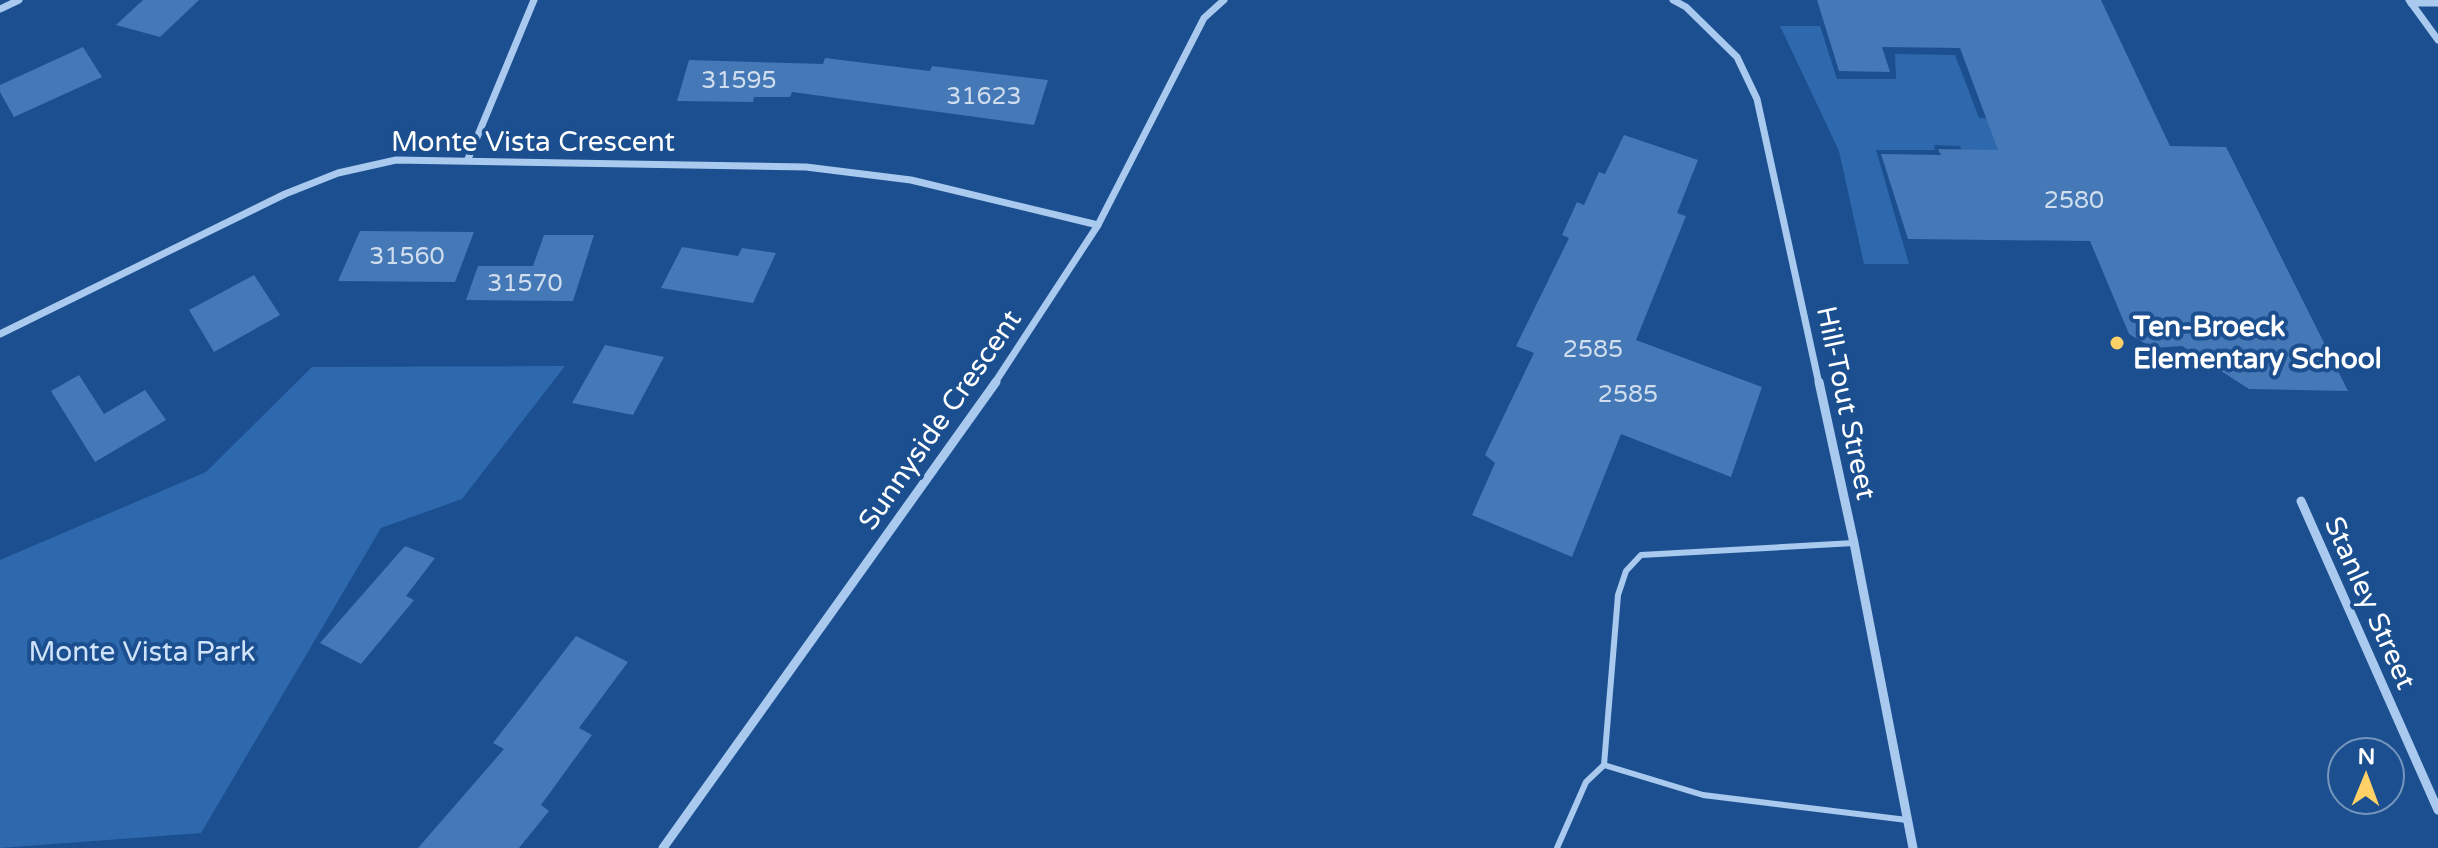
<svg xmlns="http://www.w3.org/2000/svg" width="2438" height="848" viewBox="0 0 2438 848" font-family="'Varela Round',sans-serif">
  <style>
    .green { fill: #2e69ad }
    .building { fill: #4478b7 }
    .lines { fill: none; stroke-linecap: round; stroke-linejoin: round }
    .service { stroke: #a9c9ee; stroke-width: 6 }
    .minor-far1 { stroke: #a9c9ee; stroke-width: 7 }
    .minor { stroke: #a9c9ee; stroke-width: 9 }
    .poi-dot { fill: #ffd166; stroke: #1b4f8f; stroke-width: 3 }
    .labels { text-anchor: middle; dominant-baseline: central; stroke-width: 8; stroke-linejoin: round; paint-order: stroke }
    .number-label { font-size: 24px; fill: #d0dded }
    .street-label { font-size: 28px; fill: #fff; stroke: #1b4f8f }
    .poi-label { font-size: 28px; font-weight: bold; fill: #fff; stroke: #1b4f8f; text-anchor: start }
    .park-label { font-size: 28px; fill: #cfe3fa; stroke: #1b4f8f }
  </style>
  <rect width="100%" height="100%" fill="#1b4f8f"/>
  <g class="green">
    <polygon points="1780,26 1820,26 1837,79 1896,79 1895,54 1955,55 1979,118 2013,119 2029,157 1964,156 1960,146 1934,145 1935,150 1876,150 1909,264 1864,264 1839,151"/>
    <polygon points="565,366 462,499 381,528 201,833 0,848 0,560 206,472 312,367"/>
  </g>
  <g class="building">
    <polygon points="143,0 199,0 160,37 116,25"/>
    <polygon points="1817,0 2101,0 2170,146 2226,147 2348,391 2249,389 2182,346 2153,348 2129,334 2090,241 1908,239 1881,154 1941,155 1938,149 1998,150 1960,48 1882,47 1890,72 1839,71"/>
    <polygon points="83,47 102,77 14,117 0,92 0,85"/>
    <polygon points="825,58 930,71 932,66 1048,80 1034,125 792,92 790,97 754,97 753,102 677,101 689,60 823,64"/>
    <polygon points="1624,135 1698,160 1677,213 1686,216 1636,340 1762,387 1731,477 1621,434 1572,557 1472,515 1495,463 1485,455 1534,353 1516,346 1569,238 1562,235 1577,202 1584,205 1599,172 1605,174"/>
    <polygon points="360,231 474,232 455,282 338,281"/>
    <polygon points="544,235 594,235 573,301 466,300 478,266 533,266"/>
    <polygon points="682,247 738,256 742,248 776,253 753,303 661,288"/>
    <polygon points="254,275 280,315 214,352 189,310"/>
    <polygon points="605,345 664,357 633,415 572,403"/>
    <polygon points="79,375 104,414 145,390 166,420 95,462 51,391"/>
    <polygon points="405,546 435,558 406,596 414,600 361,664 320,643"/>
    <polygon points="576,636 628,662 579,728 592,735 541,805 549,811 519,848 418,848 504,749 493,743"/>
  </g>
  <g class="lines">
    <g class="service">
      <polyline points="1604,765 1703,795 1907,820"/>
      <polyline points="1557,848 1586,782 1604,765 1618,595 1626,571 1641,555 1854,543"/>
    </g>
    <g class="minor-far1">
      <polyline points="1673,0 1686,7 1737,57 1757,99 1819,384"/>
      <polyline points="2409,0 2438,40"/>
      <polyline points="2411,3 2438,3"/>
      <polyline points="0,9 19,0"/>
      <polyline points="468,159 534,0"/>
      <polyline points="0,334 285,194 338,173 396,160 806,167 911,180 1098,225"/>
      <polyline points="994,384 1098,225 1204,18 1224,0"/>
    </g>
    <g class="minor">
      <polyline points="1819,382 1854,543 1913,848"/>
      <polyline points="2301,501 2438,810"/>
      <polyline points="663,848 996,382"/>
    </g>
  </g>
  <circle class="poi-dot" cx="2117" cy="343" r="8"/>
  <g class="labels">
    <g class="number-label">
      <text x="739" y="80">31595</text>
      <text x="984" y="96">31623</text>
      <text x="2074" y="200">2580</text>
      <text x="407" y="256">31560</text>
      <text x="525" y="283">31570</text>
      <text x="1593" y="349">2585</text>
      <text x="1628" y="394">2585</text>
    </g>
    <g class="street-label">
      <text x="533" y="142">Monte Vista Crescent</text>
      <text transform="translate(1846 403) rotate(78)">Hill-Tout Street</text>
      <text transform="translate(940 420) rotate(-55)">Sunnyside Crescent</text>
      <text transform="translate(2370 603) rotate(66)">Stanley Street</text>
    </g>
    <g class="poi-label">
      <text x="2133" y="327">Ten-Broeck<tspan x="2133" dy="32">Elementary School</tspan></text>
    </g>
    <g class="park-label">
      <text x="142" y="652">Monte Vista Park</text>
    </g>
  </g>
  <g transform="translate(2366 776) rotate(1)"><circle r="38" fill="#1b4f8f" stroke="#7695bc" stroke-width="2"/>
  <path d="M0-6L14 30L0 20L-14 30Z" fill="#ffd166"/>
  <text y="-12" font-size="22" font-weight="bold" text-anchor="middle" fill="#ffffff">N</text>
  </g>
</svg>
